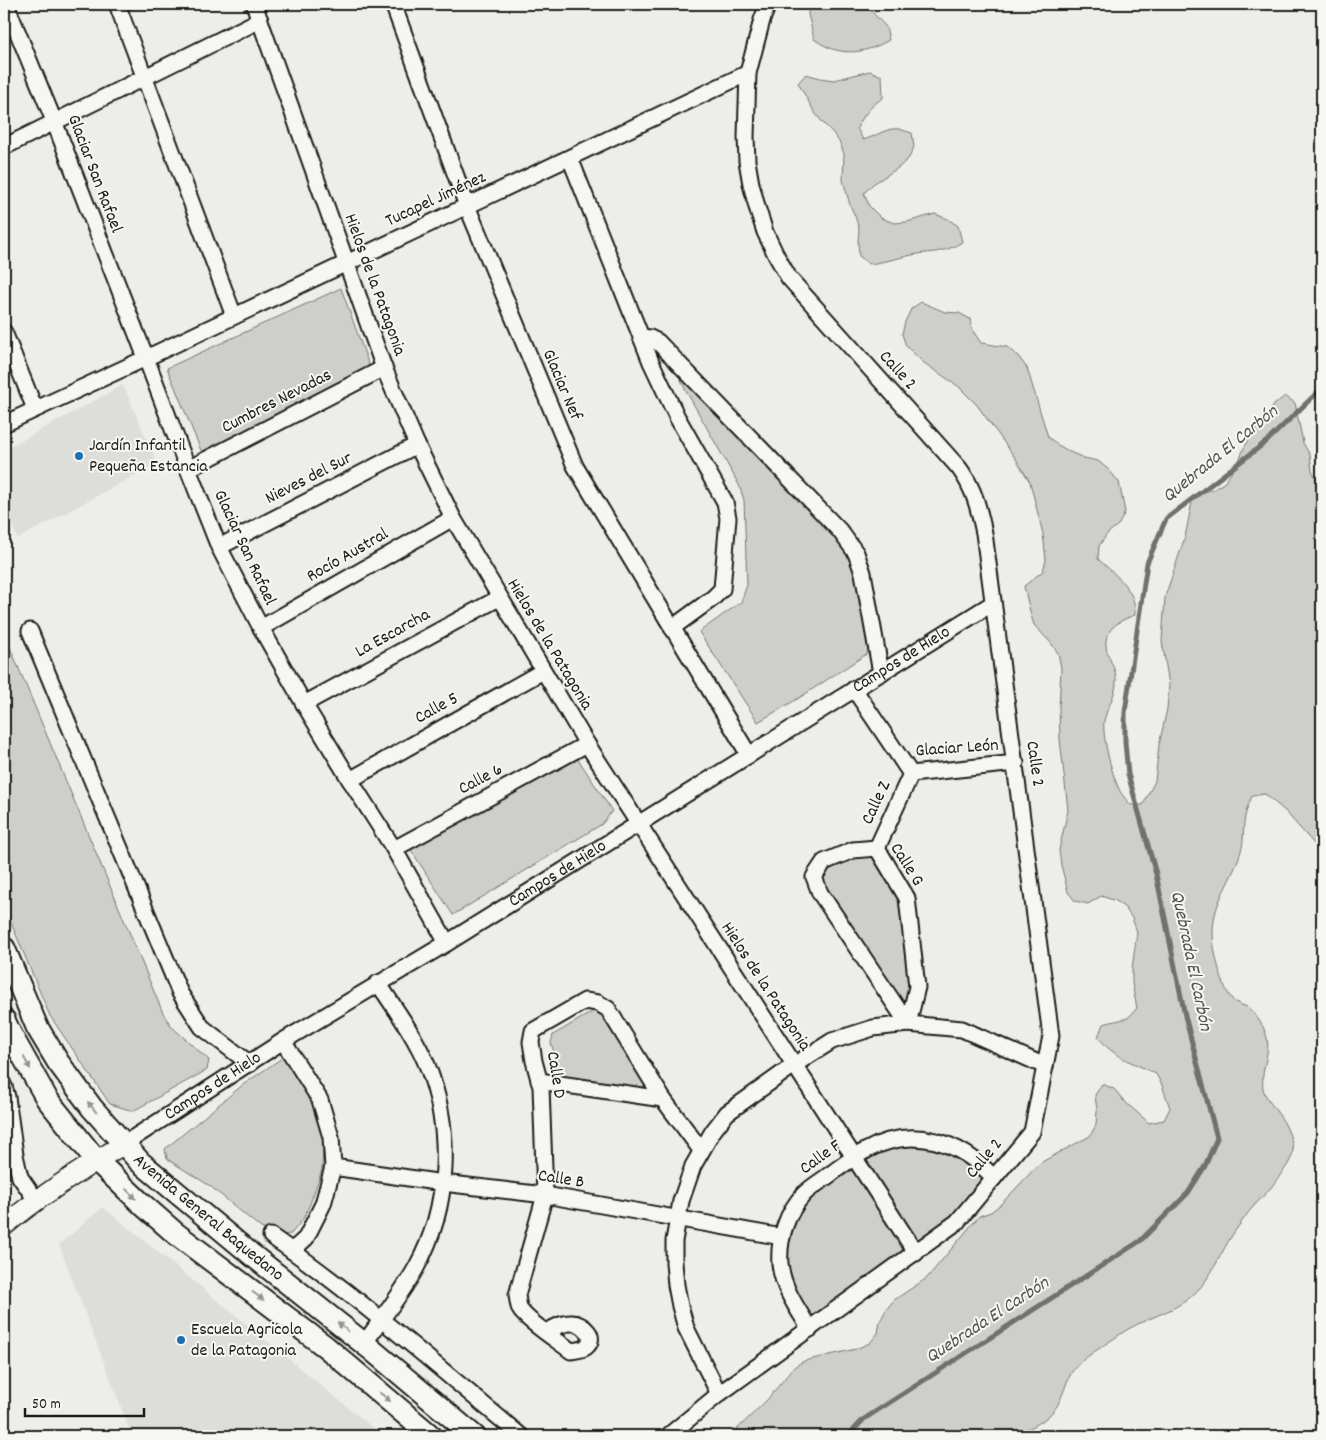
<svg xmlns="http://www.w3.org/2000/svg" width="1326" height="1440" viewBox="0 0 1326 1440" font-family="Dekko,sans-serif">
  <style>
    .built { fill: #ddddda }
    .green { fill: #cececb; stroke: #757574 }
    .water { fill: #a6a6a3; stroke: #6f6f6d }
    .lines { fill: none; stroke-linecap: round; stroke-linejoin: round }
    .stream { stroke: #6f6f6d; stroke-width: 5 }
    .minor-casing { stroke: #1c1c1c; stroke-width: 19 }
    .tertiary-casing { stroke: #1c1c1c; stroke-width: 22 }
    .secondary-casing { stroke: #1c1c1c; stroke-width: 25 }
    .minor { stroke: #f6f6f2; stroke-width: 15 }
    .tertiary { stroke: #f6f6f2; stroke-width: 19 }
    .secondary { stroke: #f6f6f2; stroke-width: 21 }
    .oneway { fill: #949492 }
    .poi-dot { fill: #1f6fb2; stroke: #f6f6f2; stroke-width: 2 }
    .labels { text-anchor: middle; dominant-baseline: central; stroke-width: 4; stroke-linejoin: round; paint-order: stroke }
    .street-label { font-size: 18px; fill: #1c1c1c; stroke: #f6f6f2 }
    .poi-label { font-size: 18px; fill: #1c1c1c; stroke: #f6f6f2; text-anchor: start }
    .water-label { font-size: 19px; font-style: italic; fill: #535352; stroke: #f6f6f2 }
  </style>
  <rect width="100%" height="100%" fill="#edede9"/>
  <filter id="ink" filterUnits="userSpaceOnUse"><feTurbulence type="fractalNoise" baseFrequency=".02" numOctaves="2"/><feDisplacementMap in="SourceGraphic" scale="10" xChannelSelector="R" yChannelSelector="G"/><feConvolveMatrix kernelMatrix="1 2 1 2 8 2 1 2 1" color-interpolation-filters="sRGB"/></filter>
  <g filter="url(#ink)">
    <g class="built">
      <polygon points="123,385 157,463 18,539 4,507 4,450"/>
      <polygon points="103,1207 383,1436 132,1436 59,1245"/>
    </g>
    <g class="green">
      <path d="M 809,4 L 865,4 L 886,27 L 889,40 C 863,55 838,57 814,39 L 808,14 Z"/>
      <path d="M 870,71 L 882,76 L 883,98 C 870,106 864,115 857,128 L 863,140 C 875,137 887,127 899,129 C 903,130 908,132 912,133 L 914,147 L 909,158 L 898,168 L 873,184 L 864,193 L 869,206 L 881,218 L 894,223 L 907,222 L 935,214 L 948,219 L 958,226 L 962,242 C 943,254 933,251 912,255 C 898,258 884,262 869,264 L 859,256 L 858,241 L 859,229 L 855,216 L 850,205 L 843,180 L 844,154 L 840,143 L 832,132 L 823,123 L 815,113 L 798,83 L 806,74 L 820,78 L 834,80 Z"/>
      <polygon points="341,288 370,368 202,453 167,368"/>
      <path d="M 921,302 L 945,312 L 959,313 L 970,319 L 973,331 L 981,343 L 1007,347 L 1018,356 L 1027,368 L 1048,437 L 1058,445 L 1070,452 L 1084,458 L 1098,461 L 1109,470 L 1119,482 L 1125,512 L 1119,524 L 1107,534 L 1099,546 L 1098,559 C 1111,571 1130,585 1134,603 C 1135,606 1135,611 1135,615 C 1115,622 1099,633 1109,657 C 1112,664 1117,673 1116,682 C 1116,696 1106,708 1104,722 C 1102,738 1113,779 1121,793 C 1124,797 1127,801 1131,805 L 1143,805 L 1155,781 L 1159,745 L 1167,709 L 1169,685 L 1162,641 L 1165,597 L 1185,537 L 1192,502 L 1201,493 L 1214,489 L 1225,482 L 1239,461 L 1244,448 L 1252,435 L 1275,404 L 1285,396 L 1295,403 L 1303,443 L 1310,455 L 1312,470 L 1317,481 L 1316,495 L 1322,516 L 1322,853 L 1285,811 L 1265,794 L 1252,796 C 1248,805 1245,813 1244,823 C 1243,832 1244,842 1241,851 C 1230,888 1208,904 1214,947 C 1216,960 1224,994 1235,1002 C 1239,1004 1243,1005 1247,1007 C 1254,1012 1260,1021 1264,1029 C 1274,1050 1260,1067 1263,1088 C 1265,1098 1272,1104 1277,1112 C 1285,1122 1292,1137 1293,1149 C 1293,1161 1282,1172 1276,1181 C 1269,1191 1260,1199 1252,1208 C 1246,1215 1241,1223 1235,1231 C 1220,1252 1213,1277 1193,1295 C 1172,1314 1142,1318 1119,1335 C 1107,1344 1082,1358 1074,1369 C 1066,1380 1064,1394 1057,1406 C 1046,1423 1028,1429 1010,1436 L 730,1436 L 767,1400 L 794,1367 L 804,1361 L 856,1349 L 870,1343 L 878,1333 L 880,1321 L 886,1310 L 894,1300 L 927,1278 L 979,1216 L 991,1212 L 1001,1204 L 1040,1163 L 1090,1136 L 1096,1125 L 1097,1111 L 1095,1095 L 1102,1084 L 1114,1089 L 1124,1101 L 1149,1123 L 1164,1120 L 1170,1108 L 1162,1085 L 1156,1074 L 1120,1057 L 1108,1048 L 1098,1037 L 1103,1024 L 1128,1018 L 1137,1008 L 1132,983 L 1132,969 L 1137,932 L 1132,918 L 1125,908 L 1116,901 L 1101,896 L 1088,904 L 1075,901 L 1068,892 L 1061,865 L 1059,850 L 1068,810 L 1060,739 L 1059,709 L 1061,668 L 1058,653 L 1051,643 L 1034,625 L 1030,612 L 1024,586 L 1043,571 L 1046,560 L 1043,534 L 1030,482 L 1016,459 L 977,405 L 958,386 L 924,363 L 906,346 L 902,334 L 905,322 L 911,309 Z"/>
      <polygon points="676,368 833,527 857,563 871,651 799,698 758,722 699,632 741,602 747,585 744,500 739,485 685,389"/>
      <polygon points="4,633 163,1013 172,1027 209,1060 207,1070 133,1111 110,1104 50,1016 4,906"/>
      <polygon points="578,759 612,811 602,824 453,915 409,847"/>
      <polygon points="874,852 902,901 913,987 907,1016 820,879 827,865"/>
      <polygon points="603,1008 652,1091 562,1079 551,1043 553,1035 597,1009"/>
      <polygon points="285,1056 313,1095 322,1125 323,1144 322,1170 310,1204 303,1219 291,1234 280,1235 261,1228 210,1186 167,1159 165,1149 244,1084"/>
      <polygon points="925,1143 950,1150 987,1178 955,1218 917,1247 859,1160 892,1144"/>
      <polygon points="853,1163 910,1253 810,1324 795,1300 786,1264 790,1224 810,1193"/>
    </g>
    <polygon class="water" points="1322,339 1322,411 1318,394"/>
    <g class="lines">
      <polyline class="stream" points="848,1436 864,1419 1140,1241 1188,1193 1205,1166 1217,1138 1185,1016 1156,874 1128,774 1125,742 1125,712 1147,563 1166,519 1266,442 1322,388"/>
      <defs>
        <g id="minor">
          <polyline points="6,4 54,121 146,358 188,469 219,547 261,628 304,704 350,780 394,849 447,943"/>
          <polyline points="117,4 234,316"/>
          <polyline points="254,4 384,368 417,445 453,518 587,744 916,1253"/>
          <polyline points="393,4 467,206 575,466 749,755"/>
          <polyline points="4,147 260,20"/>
          <polyline points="570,158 651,362 677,417 725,502 728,518 722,589 713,598 672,628"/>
          <polyline points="4,332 35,409"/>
          <polyline points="641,337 650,338 658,342 840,531 856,553 863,573 881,673"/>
          <polyline points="4,424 146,358 748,73"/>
          <polyline points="188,469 384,368"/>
          <polyline points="219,547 417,445"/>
          <polyline points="261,628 453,518"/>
          <polyline points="30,631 180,993 202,1027 250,1064"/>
          <polyline points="854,689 911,774 1016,763"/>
          <polyline points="304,704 499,598"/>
          <polyline points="350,780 543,671"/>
          <polygon points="877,848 907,898 917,987 908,1024 820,893 814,877 824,862 853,850"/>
          <polyline points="877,848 911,774"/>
          <polyline points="394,849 587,744"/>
          <polyline points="283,1041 320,1100 331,1137 333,1167 323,1204 306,1238 292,1251"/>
          <polyline points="539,1081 663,1099"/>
          <polyline points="4,1086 7,1097 15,1155 20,1177 36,1200"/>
          <path id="s1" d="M 124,1144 L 283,1041 L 447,943 L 993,603"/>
          <polyline points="333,1167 443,1183 545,1195 782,1237"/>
          <path d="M 271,1236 C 359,1297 439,1368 521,1436"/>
          <path d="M 810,1329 C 797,1308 783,1289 780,1264 C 778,1239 787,1212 804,1194 C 812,1186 823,1180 832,1173 C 843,1165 854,1156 867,1150 C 913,1125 960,1141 994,1178"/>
          <path d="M 546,1332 C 554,1328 563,1322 572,1323 C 583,1323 598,1337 586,1347 C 582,1350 576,1350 571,1351 C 557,1340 531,1324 521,1311 C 518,1307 518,1300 517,1295 L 545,1195 L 541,1087 L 534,1061 L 531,1042 L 533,1031 L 585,1001 L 598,1003 L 608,1009 L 663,1099 L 701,1150"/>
          <path d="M 364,1344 C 381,1319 401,1295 416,1268 C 450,1207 453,1130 427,1065 C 415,1036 396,1010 378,983"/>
          <polyline points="719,1394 686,1328 680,1306 676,1285 674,1263 674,1241 681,1201 693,1166 713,1131 727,1113 794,1065 832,1041 873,1028 908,1024 962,1029 1045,1066"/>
          <path d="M 668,1436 L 719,1394 L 957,1222 L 1032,1132 L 1051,1036 L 984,533 C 979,509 974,488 959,468 L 789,278 L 776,255 L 765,232 L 757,207 L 751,184 L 747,161 L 746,137 L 748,73 L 762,20 L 768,4"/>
        </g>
        <path id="tertiary" d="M 4,1226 C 41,1195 82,1169 124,1144"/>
        <g id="secondary">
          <path id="s2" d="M 4,948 L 37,1027 L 58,1062 L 92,1108 L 140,1162 L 252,1255 L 372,1350 L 474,1436"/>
          <polyline points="4,1020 10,1033 47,1099 96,1160 143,1205 175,1233 326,1347 431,1436"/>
        </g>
      </defs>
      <use href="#minor" class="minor-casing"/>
      <use href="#tertiary" class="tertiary-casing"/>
      <use href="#secondary" class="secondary-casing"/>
      <use href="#minor" class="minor"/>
      <use href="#tertiary" class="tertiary"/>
      <use href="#secondary" class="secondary"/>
    </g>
    <defs><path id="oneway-solid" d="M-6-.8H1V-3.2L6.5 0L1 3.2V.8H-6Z" transform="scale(1.25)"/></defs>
    <g class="oneway">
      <use href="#oneway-solid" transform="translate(27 1063) rotate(61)"/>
      <use href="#oneway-solid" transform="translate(92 1107) rotate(-129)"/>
      <use href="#oneway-solid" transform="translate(131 1194) rotate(44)"/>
      <use href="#oneway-solid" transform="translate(258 1296) rotate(37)"/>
      <use href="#oneway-solid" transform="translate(343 1327) rotate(-141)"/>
      <use href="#oneway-solid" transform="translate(385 1397) rotate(40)"/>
    </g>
  </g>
  <g class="poi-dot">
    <circle cx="79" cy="456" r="5"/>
    <circle cx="181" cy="1340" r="5"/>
  </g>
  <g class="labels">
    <g class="street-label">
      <text transform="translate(94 174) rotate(69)">Glaciar San Rafael</text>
      <text transform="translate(436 200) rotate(-25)">Tucapel Jiménez</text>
      <text transform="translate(374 285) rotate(70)">Hielos de la Patagonia</text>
      <text transform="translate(897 371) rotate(48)">Calle 2</text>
      <text transform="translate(561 385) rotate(67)">Glaciar Nef</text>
      <text transform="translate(277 402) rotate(-27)">Cumbres Nevadas</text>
      <text transform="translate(309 479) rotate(-27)">Nieves del Sur</text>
      <text transform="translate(244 548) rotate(65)">Glaciar San Rafael</text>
      <text transform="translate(348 556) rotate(-30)">Rocío Austral</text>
      <text transform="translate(393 634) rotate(-29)">La Escarcha</text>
      <text transform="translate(549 645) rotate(59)">Hielos de la Patagonia</text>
      <text stroke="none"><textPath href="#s1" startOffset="916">Campos de Hielo</textPath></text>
      <text transform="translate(437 709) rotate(-29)">Calle 5</text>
      <text transform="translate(957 749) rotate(-4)">Glaciar León</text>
      <text transform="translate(1034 764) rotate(82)">Calle 2</text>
      <text transform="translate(481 780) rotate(-28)">Calle 6</text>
      <text transform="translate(877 803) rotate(-65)">Calle Z</text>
      <text transform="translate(906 865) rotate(58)">Calle G</text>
      <text stroke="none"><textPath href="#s1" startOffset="511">Campos de Hielo</textPath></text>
      <text transform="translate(765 987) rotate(57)">Hielos de la Patagonia</text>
      <text transform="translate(555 1075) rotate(81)">Calle D</text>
      <text stroke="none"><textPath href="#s1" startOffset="106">Campos de Hielo</textPath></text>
      <text transform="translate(821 1158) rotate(-36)">Calle F</text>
      <text transform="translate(985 1159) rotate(-50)">Calle 2</text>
      <text transform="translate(561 1180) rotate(9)">Calle B</text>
      <text stroke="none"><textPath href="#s2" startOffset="344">Avenida General Baquedano</textPath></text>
    </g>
    <g class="poi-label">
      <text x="89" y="446">Jardín Infantil<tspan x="89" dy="21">Pequeña Estancia</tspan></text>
      <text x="191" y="1330">Escuela Agricola<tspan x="191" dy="21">de la Patagonia</tspan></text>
    </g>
    <g class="water-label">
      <text transform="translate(1221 455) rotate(-39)">Quebrada El Carbón</text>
      <text transform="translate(1190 961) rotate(78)">Quebrada El Carbón</text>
      <text transform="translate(988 1321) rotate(-33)">Quebrada El Carbón</text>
    </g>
  </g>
  <rect width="1326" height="1440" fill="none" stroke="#f6f6f2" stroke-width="20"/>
  <rect x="10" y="10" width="1306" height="1420" fill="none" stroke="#1c1c1c" stroke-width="2" filter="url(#ink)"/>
  <path d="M25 1408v8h119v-8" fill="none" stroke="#1c1c1c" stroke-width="2.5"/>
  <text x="32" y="1408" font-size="15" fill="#1c1c1c" stroke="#f6f6f2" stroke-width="4" paint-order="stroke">50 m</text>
</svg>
